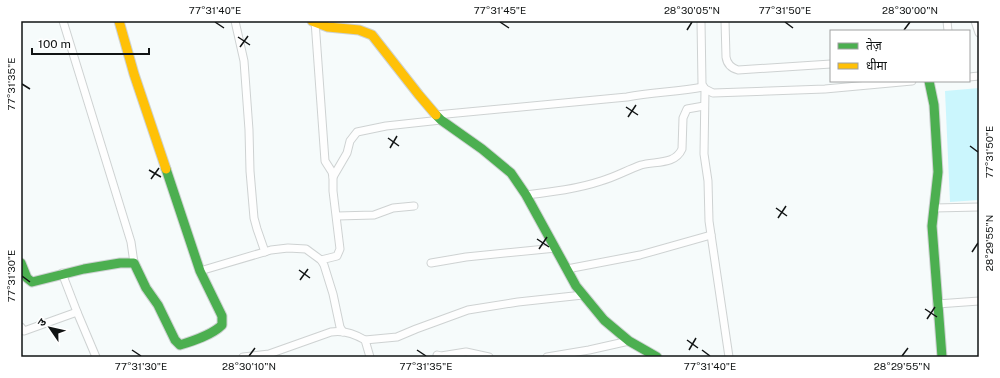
<svg xmlns="http://www.w3.org/2000/svg" width="1000" height="378" viewBox="0 0 1000 378" font-family="'Public Sans','Noto Sans Devanagari',sans-serif">
  <style>
    .green { fill: #cbf6fd }
    .lines { fill: none; stroke-linecap: round; stroke-linejoin: round }
    .street-casing { stroke: #ced2d2; stroke-width: 9 }
    .fast-casing { stroke: #ced2d2; stroke-width: 11 }
    .slow-casing { stroke: #ced2d2; stroke-width: 11 }
    .street { stroke: #fefefe; stroke-width: 7 }
    .fast { stroke: #4caf50; stroke-width: 9 }
    .slow { stroke: #ffc107; stroke-width: 9 }
    .ticks { fill: none; stroke: #111414; stroke-width: 1.5 }
    .neatline { fill: none; stroke: #111414; stroke-width: 1.5 }
    .ticks-label { font-size: 10px; text-anchor: middle; fill: #111414 }
  </style>
  <rect width="100%" height="100%" fill="#f6fbfb"/>
  <polygon class="green" points="979,88 979,200 950,202 945,91"/>
  <g class="lines">
    <defs>
      <g id="street">
        <polyline points="63,21 131,242 134,263"/>
        <polyline points="235,21 244,61 249,130 250,171 254,218 257,229 265,252"/>
        <polyline points="315,21 325,161 332,172 333,177 333,191 340,249 337,256 321,260"/>
        <polyline points="701,21 702,84 705,89 713,93 825,89 912,81"/>
        <path d="M 725,21 L 726,57 C 727,64 731,68 738,70 L 831,64"/>
        <polyline points="947,21 948,31"/>
        <polyline points="975,21 979,33"/>
        <polyline points="969,77 979,76"/>
        <polyline points="705,89 704,154 708,181 709,221 729,357"/>
        <path d="M 436,115 L 627,97 C 652,92 678,92 703,87"/>
        <polyline points="333,177 347,153 350,141 357,132 386,126 441,120"/>
        <path d="M 526,195 C 551,192 577,189 601,181 C 615,177 627,170 641,165 C 655,161 675,165 682,149 L 683,118 L 687,109 L 704,106"/>
        <polyline points="934,208 979,207"/>
        <polyline points="337,216 374,215 393,208 414,206"/>
        <polyline points="431,263 466,257 556,248"/>
        <polyline points="567,269 640,255 711,235"/>
        <polyline points="200,271 271,250 288,248 306,249 321,260 324,265 333,294 340,327 343,332"/>
        <polyline points="937,304 979,301"/>
        <polyline points="77,312 96,357"/>
        <polyline points="21,327 24,331 77,312 62,273"/>
        <polyline points="365,340 397,337 416,329 468,310 518,302 583,295"/>
        <polyline points="437,355 441,356 466,352 489,357"/>
        <path d="M 243,357 L 269,354 L 331,332 C 342,330 355,334 365,340 L 370,357"/>
        <polyline points="547,357 589,350 629,341"/>
      </g>
      <g id="fast">
        <polyline points="929,81 934,105 938,172 932,226 942,357"/>
        <polyline points="436,115 441,120 482,149 511,173 526,195 576,286 604,320 629,341 657,357"/>
        <path d="M 21,263 L 27,278 L 32,282 L 84,269 L 120,263 L 134,263 L 146,288 L 158,305 L 175,340 L 180,345 C 193,341 212,335 222,325 L 222,316 L 200,271 L 166,169"/>
      </g>
      <g id="slow">
        <polyline points="119,21 134,74 166,169"/>
        <polyline points="312,21 328,27 359,30 372,35 419,95 436,115"/>
      </g>
    </defs>
    <use href="#street" class="street-casing"/>
    <use href="#fast" class="fast-casing"/>
    <use href="#slow" class="slow-casing"/>
    <use href="#street" class="street"/>
    <use href="#fast" class="fast"/>
    <use href="#slow" class="slow"/>
  </g>
  <path class="ticks" d="M 215,22 L 224,28M 500,22 L 509,28M 785,22 L 793,28M 687,30 L 692,22M 904,30 L 910,22M 238,37 L 250,45M 240,47 L 248,36M 22,84 L 30,89M 626,107 L 638,115M 628,117 L 636,105M 388,138 L 399,146M 970,146 L 978,152M 390,148 L 397,136M 149,170 L 161,177M 151,179 L 159,168M 776,208 L 787,216M 778,218 L 786,206M 537,239 L 549,247M 539,249 L 547,237M 972,252 L 978,243M 299,270 L 310,278M 22,276 L 30,282M 300,280 L 308,269M 925,309 L 937,317M 927,319 L 935,307M 687,340 L 698,348M 132,350 L 141,356M 417,350 L 426,356M 689,350 L 696,338M 702,350 L 710,356M 249,356 L 255,348M 902,356 L 908,348"/>
  <rect width="1000" height="378" fill="none" stroke="#ffffff" stroke-width="44"/>
  <rect x="830" y="30" width="140" height="52" fill="#ffffff" stroke="#a0a1a1"/>
  <rect x="838" y="43" width="20" height="6" fill="#4caf50" stroke="#a0a1a1"/>
  <text x="866" y="50" font-size="12" fill="#111414">तेज़</text>
  <rect x="838" y="63" width="20" height="6" fill="#ffc107" stroke="#a0a1a1"/>
  <text x="866" y="70" font-size="12" fill="#111414">धीमा</text>
  <g transform="translate(50 328) rotate(304)" stroke="#ffffff" stroke-width="3" paint-order="stroke">
  <path d="M0-3L7 15L0 10L-7 15Z" fill="#111414"/>
  <text y="-6" font-size="11" font-weight="bold" text-anchor="middle" fill="#111414">उ</text>
  </g>
  <path d="M32 48v6h117v-6" fill="none" stroke="#111414" stroke-width="2"/>
  <text x="38" y="48" font-size="12" fill="#111414" stroke="#ffffff" stroke-width="3" paint-order="stroke">100 m</text>
  <rect x="22" y="22" width="956" height="334" class="neatline"/>
  <g class="ticks-label">
    <text x="215" y="14">77°31'40"E</text>
    <text x="500" y="14">77°31'45"E</text>
    <text x="692" y="14">28°30'05"N</text>
    <text x="785" y="14">77°31'50"E</text>
    <text x="910" y="14">28°30'00"N</text>
    <text transform="translate(11 84) rotate(-90)" y="4">77°31'35"E</text>
    <text transform="translate(989 152) rotate(-90)" y="4">77°31'50"E</text>
    <text transform="translate(989 243) rotate(-90)" y="4">28°29'55"N</text>
    <text transform="translate(11 276) rotate(-90)" y="4">77°31'30"E</text>
    <text x="141" y="370">77°31'30"E</text>
    <text x="249" y="370">28°30'10"N</text>
    <text x="426" y="370">77°31'35"E</text>
    <text x="710" y="370">77°31'40"E</text>
    <text x="902" y="370">28°29'55"N</text>
  </g>
</svg>
